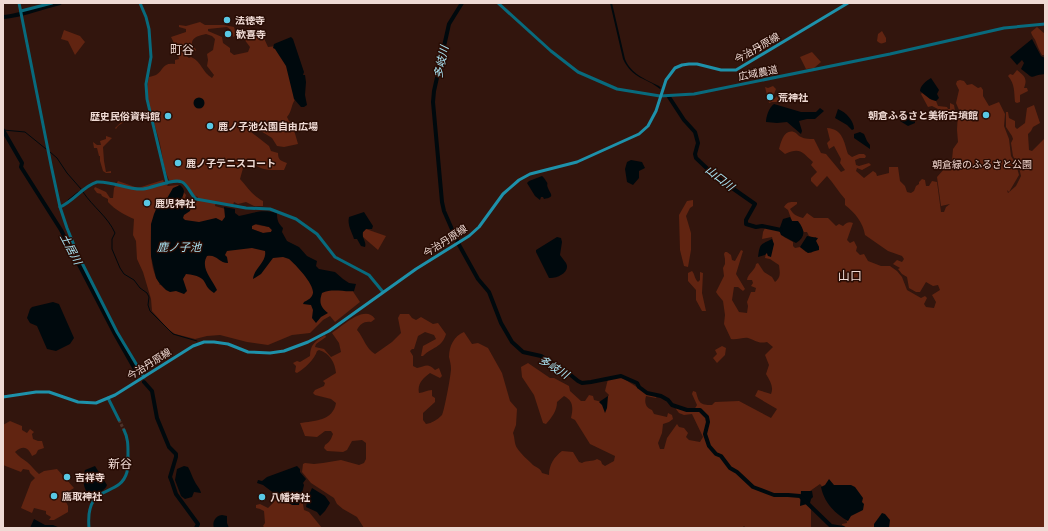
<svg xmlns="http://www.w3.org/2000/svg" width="1048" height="531" viewBox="0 0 1048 531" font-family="Poppins,'Noto Sans JP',sans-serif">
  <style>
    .green { fill: #612411; fill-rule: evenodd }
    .water { fill: #00090d; fill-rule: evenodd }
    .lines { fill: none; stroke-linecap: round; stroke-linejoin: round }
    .stream { stroke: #00090d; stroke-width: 1 }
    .river { stroke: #00090d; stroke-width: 4 }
    .tertiary-tunnel { stroke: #4e332b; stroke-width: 3; stroke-dasharray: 3 1.5; stroke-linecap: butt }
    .tertiary { stroke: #086a7d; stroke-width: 3 }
    .secondary { stroke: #1e91aa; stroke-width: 3 }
    .poi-dot { fill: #59c8e4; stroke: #280c04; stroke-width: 1.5 }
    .labels { text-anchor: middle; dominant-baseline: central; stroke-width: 3; stroke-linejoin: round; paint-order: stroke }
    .poi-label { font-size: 10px; font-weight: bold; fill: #efdad4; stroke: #280c04; text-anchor: start }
    .street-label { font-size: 10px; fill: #efdad4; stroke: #280c04 }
    .park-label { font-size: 10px; fill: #f4d9d1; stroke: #280c04 }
    .water-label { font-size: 11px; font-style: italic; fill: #abe5f5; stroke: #280c04 }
    .quarter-label { font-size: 12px; fill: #efdad4; stroke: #280c04 }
  </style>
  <rect width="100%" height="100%" fill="#32150d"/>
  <g class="green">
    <path d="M 200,22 L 205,25 L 224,25 L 234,27 L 236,35 L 233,37 L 231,30 L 227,27 L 208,29 L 208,31 L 222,37 L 223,43 L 230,48 L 230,52 L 234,55 L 248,52 L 250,47 L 244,39 L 246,29 L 250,28 L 253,34 L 258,32 L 262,34 L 268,47 L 277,46 L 288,66 L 297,97 C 290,105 293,110 287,117 L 289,121 L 292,123 L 298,144 L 284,147 L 277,146 L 272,138 L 253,126 L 251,132 L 269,146 L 271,151 L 278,153 C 278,160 281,161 287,163 L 284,170 C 271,170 260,171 251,161 L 245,161 L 240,179 C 248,188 253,196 263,201 L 263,206 L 254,206 L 246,202 L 238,204 L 234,202 L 233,205 L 216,202 L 215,206 L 229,210 L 225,223 L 151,224 C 151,244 148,267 160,284 L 159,285 L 180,278 L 200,258 L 225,247 L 250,245 L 293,256 L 316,288 L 318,304 L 320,293 L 324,289 L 352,290 L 360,302 L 335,322 L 330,316 L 323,320 L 310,333 L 292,335 L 268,345 L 247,342 L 220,335 L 207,336 L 195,339 L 175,334 L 168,329 L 152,311 L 151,299 L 143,272 L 137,259 L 136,241 L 133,235 L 134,219 C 125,215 115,210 108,202 L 108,199 L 102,196 L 101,194 L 97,193 L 94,189 L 95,187 L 106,192 L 110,198 L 113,198 L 114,188 L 118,181 L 138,188 L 163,180 L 165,184 L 168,186 L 178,185 L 186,195 L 185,198 L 187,200 L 197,202 L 198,197 L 195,196 L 182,182 L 169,180 C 163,166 163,158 160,144 C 155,122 143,99 149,77 C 152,76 154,76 156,75 C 164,70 162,62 175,64 L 175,60 L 179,59 L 175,45 L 171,37 L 186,32 L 186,29 L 179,27 L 179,25 L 186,26 ZM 206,34 L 212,36 L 215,39 L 213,50 L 207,54 L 208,60 L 207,66 L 214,75 L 212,78 C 202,72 202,62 191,57 L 189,58 L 186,56 L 189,49 L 194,52 L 196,50 C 195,48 193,46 192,44 C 191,37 201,35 206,34 Z"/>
    <path d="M 1037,27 L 1045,34 L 1045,55 L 1042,55 C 1039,50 1038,47 1036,42 C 1035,38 1032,37 1031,32 Z"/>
    <polygon points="64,30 80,36 85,42 75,55 68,41 61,39"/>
    <path d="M 882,31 L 886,38 L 886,42 C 882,44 880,44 877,41 L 878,34 Z"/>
    <polygon points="812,52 821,62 814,68 806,69 800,57"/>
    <path d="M 1017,70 C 1024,76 1028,78 1024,88 L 1027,88 L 1028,91 L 1020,95 L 1020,102 L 1017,103 L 1015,102 C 1014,92 1015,84 1008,76 L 1010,74 L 1013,75 Z"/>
    <path d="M 960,80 L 964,81 L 967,85 L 972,84 L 978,88 L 981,87 L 983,90 L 983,96 L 989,106 L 999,102 L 1005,114 L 1004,126 L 1009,139 L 1011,156 L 1016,164 L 1019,175 L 1009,192 L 1007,190 L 1008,193 L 1016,186 L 1021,176 L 1019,167 L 1013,156 L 1011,143 L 1013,139 L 1012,136 L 1006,127 L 1006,112 L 1008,112 L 1009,118 L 1015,121 L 1015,127 L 1017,129 L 1025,123 L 1027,108 L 1034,105 L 1040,123 L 1033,127 L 1031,131 L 1028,134 L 1029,150 L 1032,151 L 1045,138 L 1045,528 L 848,528 L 842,525 L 842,524 L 847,523 L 846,515 L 820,484 L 810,491 L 808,501 L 811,509 L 811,528 L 746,528 L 744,526 L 742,528 L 364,528 L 357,517 L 343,509 L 337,504 L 334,498 L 311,483 L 302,472 L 303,464 L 305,463 L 314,464 L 323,463 L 341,460 L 359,465 L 364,463 L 366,459 L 366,443 L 362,440 L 352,441 L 347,450 L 343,452 L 327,451 L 324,448 L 325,445 C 330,442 331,439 333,434 L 331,431 L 325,431 L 317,437 L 305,436 L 300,423 C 314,421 333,421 336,403 L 331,399 L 315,395 L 313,393 L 315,390 L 324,386 L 325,383 L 323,381 L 336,373 C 335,363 330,353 319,350 L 317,351 C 315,359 304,369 297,373 L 295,372 L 296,366 L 293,363 L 297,361 L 300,362 L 310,356 C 310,345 315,341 325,335 L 326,337 L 316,344 L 315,347 L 324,349 L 331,357 L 341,352 L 339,343 L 332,333 C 343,326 365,304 375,319 L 371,322 C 364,321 360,324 357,330 C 364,338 366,349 375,354 L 392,342 L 401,333 L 398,318 L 400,314 L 409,314 L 412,318 L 416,320 L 421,317 L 433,324 L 438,323 L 446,334 C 442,348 432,347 423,356 L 421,356 L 423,346 L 436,339 L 434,335 L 425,332 L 418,336 L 414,349 L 412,349 L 410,351 L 413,356 L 413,366 L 417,368 C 425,367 427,362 435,370 L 439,368 L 442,376 L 440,378 L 430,373 C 423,378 417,384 419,393 C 423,393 427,390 432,390 L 432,396 L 435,398 L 435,402 L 423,413 L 423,420 L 426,424 C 432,423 437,420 442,415 C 444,412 451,375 451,369 C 451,365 450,361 449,357 C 449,346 454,336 464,332 L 472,344 L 478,343 L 488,348 L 502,373 L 510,401 L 517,409 L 516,425 L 513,433 C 515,438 514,443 517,448 C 521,454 528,460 533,465 C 537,468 540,468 542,473 L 549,475 C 549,465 554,457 562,451 L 573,452 L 579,462 L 582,463 C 587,460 592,462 597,459 L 601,461 L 602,464 L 605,466 L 614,461 L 615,456 L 590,444 L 575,420 L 571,418 C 573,409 574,401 564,396 L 557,402 C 557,411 552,417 546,424 L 543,423 L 534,395 L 522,377 L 521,367 L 528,363 L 550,378 L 554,378 L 569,386 L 570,391 L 581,401 L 585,401 L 589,395 L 593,396 L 594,400 L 602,402 L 607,398 L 609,395 L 605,391 L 608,379 L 621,377 L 646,393 L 657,396 L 656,398 L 646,396 C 644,403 646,408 652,410 L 654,414 L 667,417 L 668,413 L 672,415 L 673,419 L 669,422 L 663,424 L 662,433 L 658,443 L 660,449 L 664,449 L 667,438 L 677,424 L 679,427 L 684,428 L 688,433 L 686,437 L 689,440 L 700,442 L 703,437 L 692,414 L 684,415 L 679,413 L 676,409 L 676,408 L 683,410 L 694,410 L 697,405 L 692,394 L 693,391 L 696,392 C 699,403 700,405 712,405 L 715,402 L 739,401 L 771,418 L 777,409 L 755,396 L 758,390 L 771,394 C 774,387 770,381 766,374 L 769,365 L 765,355 L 773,347 L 767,342 C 757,344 756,340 748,338 C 744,337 737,340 731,339 L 724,324 L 725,315 L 723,301 L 718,295 L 716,292 L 724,276 L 723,268 L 725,264 L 725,259 L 724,254 L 725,252 L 727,252 L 731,255 L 732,260 L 735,261 L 741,250 L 743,251 L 736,274 L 745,289 L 743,291 L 738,287 L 734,287 L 732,300 L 739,312 L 747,313 L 748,306 L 747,302 L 751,292 L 755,292 L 756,288 L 751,286 L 753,283 L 752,280 L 747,280 C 748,273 755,271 756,264 L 758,263 L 764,272 L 772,277 L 775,282 C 781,277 780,273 779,265 L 770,259 L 765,258 L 766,253 L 767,253 L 768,256 C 774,249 774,245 772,237 L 762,239 L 763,232 L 765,228 L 779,230 L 784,237 L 793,242 L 793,246 L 795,248 L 800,247 L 806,252 L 811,253 L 819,247 L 816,241 L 816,237 L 813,238 L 809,236 L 807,232 L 804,232 L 802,229 L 792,221 L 788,210 L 784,207 C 788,201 790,202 797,202 L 797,204 L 790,209 C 794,215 796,216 803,218 L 807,213 L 814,218 L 828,218 L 836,226 L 839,224 L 843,226 C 846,223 849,221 853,223 L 847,240 L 850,243 L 854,241 L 857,247 L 856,251 L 860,255 L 864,254 L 868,261 L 881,266 L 890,266 L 897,271 L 902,277 L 907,290 L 921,298 L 925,296 L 927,298 L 924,304 L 926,307 L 934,308 L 936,302 L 932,295 L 940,290 L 938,285 L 933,286 L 926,282 L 920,292 L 916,292 L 909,288 L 907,277 L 902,274 L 898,269 L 900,268 L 893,264 L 897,260 L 902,262 L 904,259 L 902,256 L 888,251 L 865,235 C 863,222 855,213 845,205 L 845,199 C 838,191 834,184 827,176 L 817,187 L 811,181 L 811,178 L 817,172 L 811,165 L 813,162 C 802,152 800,147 785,154 L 779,149 C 781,142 784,129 794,132 C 797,133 798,136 801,137 C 805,139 810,139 814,139 L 821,153 L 826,154 L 841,172 L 845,170 L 840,163 L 841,159 L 834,146 L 829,149 L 827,143 L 830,140 L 827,128 C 843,129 844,142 848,154 L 852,157 L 859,154 L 864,154 L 866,156 L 865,158 L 860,158 L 855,160 L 856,165 L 859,166 L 869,163 L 871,165 L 862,170 L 857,168 L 856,171 L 864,178 L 873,171 L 876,173 L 877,176 L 889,173 L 889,167 L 898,167 L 900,181 L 905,186 L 907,192 L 911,193 L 914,191 L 916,186 L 919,184 L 919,182 L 922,179 L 925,180 L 926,186 L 929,186 L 932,181 L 937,182 L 941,212 L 944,212 L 946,207 L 950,204 L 941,206 L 937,177 L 952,160 L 953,149 L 958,142 L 957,130 L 958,112 L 963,111 L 962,110 L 959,110 L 956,103 L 959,90 L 956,84 L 957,81 Z"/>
    <polygon points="773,86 776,89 772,99 774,99 777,96 779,95 778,102 772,102 769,103 765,87 768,88"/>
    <polygon points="922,93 932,100 936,101 938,106 947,107 948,109 950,109 950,103 954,105 955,111 947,110 944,112 932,106 928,107 921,94"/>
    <polygon points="136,111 145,111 134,115 118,126 116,129 115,128 132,112"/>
    <polygon points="106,136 112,138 103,147 104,161 106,172 111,171 111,173 106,173 103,171 100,161 100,156 99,156 97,148 94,148 93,142 97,145 101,145 100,141 106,139"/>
    <polygon points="693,200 693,206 690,208 686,216 691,233 691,250 688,267 684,266 680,250 679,215 687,201"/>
    <polygon points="253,224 269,227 272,230 271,232 263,233 252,229 251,227"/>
    <polygon points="366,229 386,236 378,250 363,237 363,232"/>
    <path d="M 692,271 C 695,274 694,278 698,282 L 700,280 L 700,272 L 703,273 L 702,293 L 706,311 L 702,311 L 696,300 L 696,290 L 688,281 L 688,273 Z"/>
    <polygon points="722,346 726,348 725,355 717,363 713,358 717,354 715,350"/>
    <path d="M 10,421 L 22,426 L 22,430 L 27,433 L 30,429 L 34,432 L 32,434 L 33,439 L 38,441 L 42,441 L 44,448 L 38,450 L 36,454 L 32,456 C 28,447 23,445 15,452 C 18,456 23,459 27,462 C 31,465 35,471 39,474 L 44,471 L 57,469 L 74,488 L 66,493 L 64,498 L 68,506 L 68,512 L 54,520 L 49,520 L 51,517 L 46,514 L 46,511 L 34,508 L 32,513 L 21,508 L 31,482 L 35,478 L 30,473 L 29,470 L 23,469 L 21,472 L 3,465 L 4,459 L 3,458 L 3,425 Z"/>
    <polygon points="279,493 303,504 304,510 309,512 322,528 265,528 263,526 265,523 264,511 260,509 256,508 256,505 260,504 268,508 277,499"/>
  </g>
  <g class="water">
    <path d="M 610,3 L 612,3 L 625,59 C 631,74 645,79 659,86 L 661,88 L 660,89 C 646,77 633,80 623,59 Z"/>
    <polygon points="291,37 293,39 304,72 303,75 305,75 306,82 305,95 307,105 304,107 301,107 294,99 286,66 275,49 273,48 274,44"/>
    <path d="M 1032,39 L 1041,56 L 1045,58 L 1045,74 C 1027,76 1037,81 1021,69 L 1024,63 L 1022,60 L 1017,65 L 1010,57 Z"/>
    <path d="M 931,78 L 939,90 L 937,94 L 939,98 L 936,101 L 930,99 L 920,91 C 920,86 926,81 931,78 Z"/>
    <circle cx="199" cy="103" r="5.5"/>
    <path d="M 774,104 L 801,112 L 816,112 L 820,108 L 824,111 L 815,119 L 807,119 L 799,121 L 802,131 L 801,134 L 787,122 L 777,123 L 766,122 C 766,117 769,107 774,104 Z"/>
    <path d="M 838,109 C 846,112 854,121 854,129 L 852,130 L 847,125 L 835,118 Z"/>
    <polygon points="913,111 915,114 915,123 908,126 900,121 900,116"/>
    <polygon points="860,132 864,134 867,141 870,145 870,149 854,138 854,134"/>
    <polygon points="631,160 642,162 645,168 639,171 639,178 633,185 627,182 625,169 627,162"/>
    <path d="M 542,176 C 544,178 545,179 546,181 C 549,185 546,183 548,188 C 550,194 556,197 544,199 L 543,197 L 541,197 L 540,200 L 535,196 L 527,183 L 529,181 Z"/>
    <path d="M 180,185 C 187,191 183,194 181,201 L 183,205 L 191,207 L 190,211 L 184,215 L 183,218 L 185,220 L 199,222 L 216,218 L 222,221 L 225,217 L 224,207 L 235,209 L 235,213 L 239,216 C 254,213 261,209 277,213 C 277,220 278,223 283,228 L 282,232 L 287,241 L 299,247 L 307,256 L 317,261 L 316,266 L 319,269 L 335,272 L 343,279 L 349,283 L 356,284 L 354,291 C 343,292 332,288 322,293 C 319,302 320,307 328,313 L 321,317 L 316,323 L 312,318 L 313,310 L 311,305 L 303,304 L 304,302 C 308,300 312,298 313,293 C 314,284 296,265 289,259 L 283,257 L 273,258 L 261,274 L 253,279 C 254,268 267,262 265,251 L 252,248 L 227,251 L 225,255 L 227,257 L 228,263 C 219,263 217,254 207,256 C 200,268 212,279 217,290 L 214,293 C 200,284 211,277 186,274 L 183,279 L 187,291 L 184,294 L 176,291 L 170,292 L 166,290 L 160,284 L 156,278 L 151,256 L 151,224 L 154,214 L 157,207 L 166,200 L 173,188 ZM 256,224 L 269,227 L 272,230 L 271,232 L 263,233 L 252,229 L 252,226 Z"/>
    <path d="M 364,212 L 373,226 L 372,229 L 366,229 L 363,232 C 361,237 367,242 365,247 L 361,246 L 357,239 L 354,239 C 352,232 347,225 349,217 Z"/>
    <path d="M 790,217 L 792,221 L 798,221 C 805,230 806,237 796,243 L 781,235 L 779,230 L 783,219 Z"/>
    <polygon points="807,236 818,238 816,241 819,247 819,250 808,253 800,247"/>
    <path d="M 557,237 L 561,238 L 562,242 L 560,255 C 562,258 564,260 566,263 C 571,272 557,279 549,278 L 536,252 L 536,250 Z"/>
    <path d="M 772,239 L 774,244 L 771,257 L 768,256 L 767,253 L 765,255 L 758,257 C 760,243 760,245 772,239 Z"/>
    <polygon points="53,302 59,304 74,338 70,344 56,351 47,349 37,326 30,323 27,318 30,309 32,307"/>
    <polygon points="608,396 607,408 605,413 602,405 599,402"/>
    <path d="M 95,466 L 107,485 C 105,491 96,495 90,495 C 83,491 82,477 85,470 Z"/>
    <path d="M 184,466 L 188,467 C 191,472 192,477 195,482 C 197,486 200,488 201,493 L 194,492 L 192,497 L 185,499 L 181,496 L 175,480 L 177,469 Z"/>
    <polygon points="297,466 300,469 300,472 306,479 303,483 304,485 299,505 292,505 289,503 288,499 283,497 281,498 279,495 276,496 275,494 263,485 257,483 258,480 262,481 267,477"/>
    <path d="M 829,479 L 834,485 L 851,485 L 855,487 L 863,498 L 862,502 L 864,504 L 863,510 L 851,516 L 848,521 C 834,513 824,502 821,487 L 825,485 Z"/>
    <polygon points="312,488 325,496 330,503 325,511 320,516 317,512 306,507 308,497"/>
    <polygon points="801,491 812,491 813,497 811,499 810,503 800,506"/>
    <polygon points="882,513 885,514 890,520 889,528 874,528 874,524"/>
    <path d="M 222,515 L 227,516 L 227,523 L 229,528 L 214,528 C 212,522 215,516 222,515 Z"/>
    <polygon points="34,519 45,525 53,525 60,528 30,528"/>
  </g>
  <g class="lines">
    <g class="stream">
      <polyline points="3,130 25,132 46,149"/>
      <polyline points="50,152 57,158 67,173 81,189"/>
      <path d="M 83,192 C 93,207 108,217 115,233 L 112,239 L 112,249 L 120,268 L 124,274 L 134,280 L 140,288 L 147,293 L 149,297 L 148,305 L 150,311 L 173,334 L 197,341"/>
      <polyline points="68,200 78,192"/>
    </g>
    <g class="river">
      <polyline points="462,3 449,24 434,91 433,102 442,202 444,211 458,243 478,279 489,292 501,323 512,342 523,352 541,356 567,372 578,381 582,383 591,382 621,376 637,383 639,387 647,393 661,396 668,400 672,405 687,410 700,410 707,417 708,422 705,434 709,446 716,454 721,456 730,468 737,472 753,487 774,495 788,495 800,496 831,526 843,528"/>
      <path d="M 3,17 C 21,16 42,7 60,3"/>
      <polyline points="669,97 684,120 695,132 698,143 695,154 696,158 715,176 755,204 746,220 746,224 756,227 762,226 781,230"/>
      <polyline points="3,130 22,163 21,167 61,230 115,334 136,371"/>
      <polyline points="144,382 152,391 157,418 169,447 176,454 176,457 170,477 172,482 176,494 198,524 196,528"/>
    </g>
    <polyline class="tertiary-tunnel" points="119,420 124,430"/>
    <g class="tertiary">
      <polyline points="19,3 51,165 60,207 67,228 78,255 117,332 144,377"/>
      <polyline points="140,3 146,17 149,29 151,57 146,84 147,99 167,183"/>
      <polyline points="498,3 551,51 578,72 617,89 660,96 694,94 890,54 1004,28 1045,24"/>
      <polyline points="21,11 52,3"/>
      <path d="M 60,207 C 74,201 83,186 97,182 C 113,181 127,190 143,189 C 153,188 173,178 182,182 C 188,185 191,195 196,199 L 246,208 L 270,209 L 296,219 L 317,234 L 335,257 L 369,275 L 383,292"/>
      <polyline points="108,398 119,420"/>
      <path d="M 89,528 C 85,480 119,500 127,472 C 128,466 128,460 128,454 C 128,445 128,438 124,430"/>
    </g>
    <polyline class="secondary" points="3,397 36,392 49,392 78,402 96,403 115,395 193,346 204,342 214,342 228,344 248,352 270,353 284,351 308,342 329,331 416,269 469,236 479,227 503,194 519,180 530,174 577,162 639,134 648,126 656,111 666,80 675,68 682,65 689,64 697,64 721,70 736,70 848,3"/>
  </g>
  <g class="poi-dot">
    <circle cx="227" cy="20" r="4"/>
    <circle cx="228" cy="34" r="4"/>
    <circle cx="770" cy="97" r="4"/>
    <circle cx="986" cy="115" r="4"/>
    <circle cx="168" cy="116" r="4"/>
    <circle cx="210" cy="126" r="4"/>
    <circle cx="178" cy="163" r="4"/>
    <circle cx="147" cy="203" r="4"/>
    <circle cx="67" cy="477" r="4"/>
    <circle cx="54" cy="496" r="4"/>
    <circle cx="262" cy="497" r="4"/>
  </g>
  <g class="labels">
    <g class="poi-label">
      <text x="235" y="20">法徳寺</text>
      <text x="236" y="34">歓喜寺</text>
      <text x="778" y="97">荒神社</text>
      <text x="978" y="115" text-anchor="end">朝倉ふるさと美術古墳館</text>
      <text x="160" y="116" text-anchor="end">歴史民俗資料館</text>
      <text x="218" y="126">鹿ノ子池公園自由広場</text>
      <text x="186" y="163">鹿ノ子テニスコート</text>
      <text x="155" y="203">鹿児神社</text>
      <text x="75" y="477">吉祥寺</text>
      <text x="62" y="496">鷹取神社</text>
      <text x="270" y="497">八幡神社</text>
    </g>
    <g class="street-label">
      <text transform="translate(757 48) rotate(-30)">今治丹原線</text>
      <text transform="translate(758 73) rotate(-11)">広域農道</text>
      <text transform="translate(445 241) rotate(-33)">今治丹原線</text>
      <text transform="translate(149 364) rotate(-32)">今治丹原線</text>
    </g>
    <g class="park-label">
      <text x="982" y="164">朝倉緑のふるさと公園</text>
    </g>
    <g class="water-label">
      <text transform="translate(441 62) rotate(-78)">多岐川</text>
      <text transform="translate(720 178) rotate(38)">山口川</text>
      <text x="179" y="247">鹿ノ子池</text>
      <text transform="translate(71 249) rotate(62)">土居川</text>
      <text transform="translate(554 367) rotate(32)">多岐川</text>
    </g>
    <g class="quarter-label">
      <text x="182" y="49">町谷</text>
      <text x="850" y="275">山口</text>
      <text x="120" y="463">新谷</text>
    </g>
  </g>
  <rect width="1048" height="531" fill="none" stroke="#efdad4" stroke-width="8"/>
</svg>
